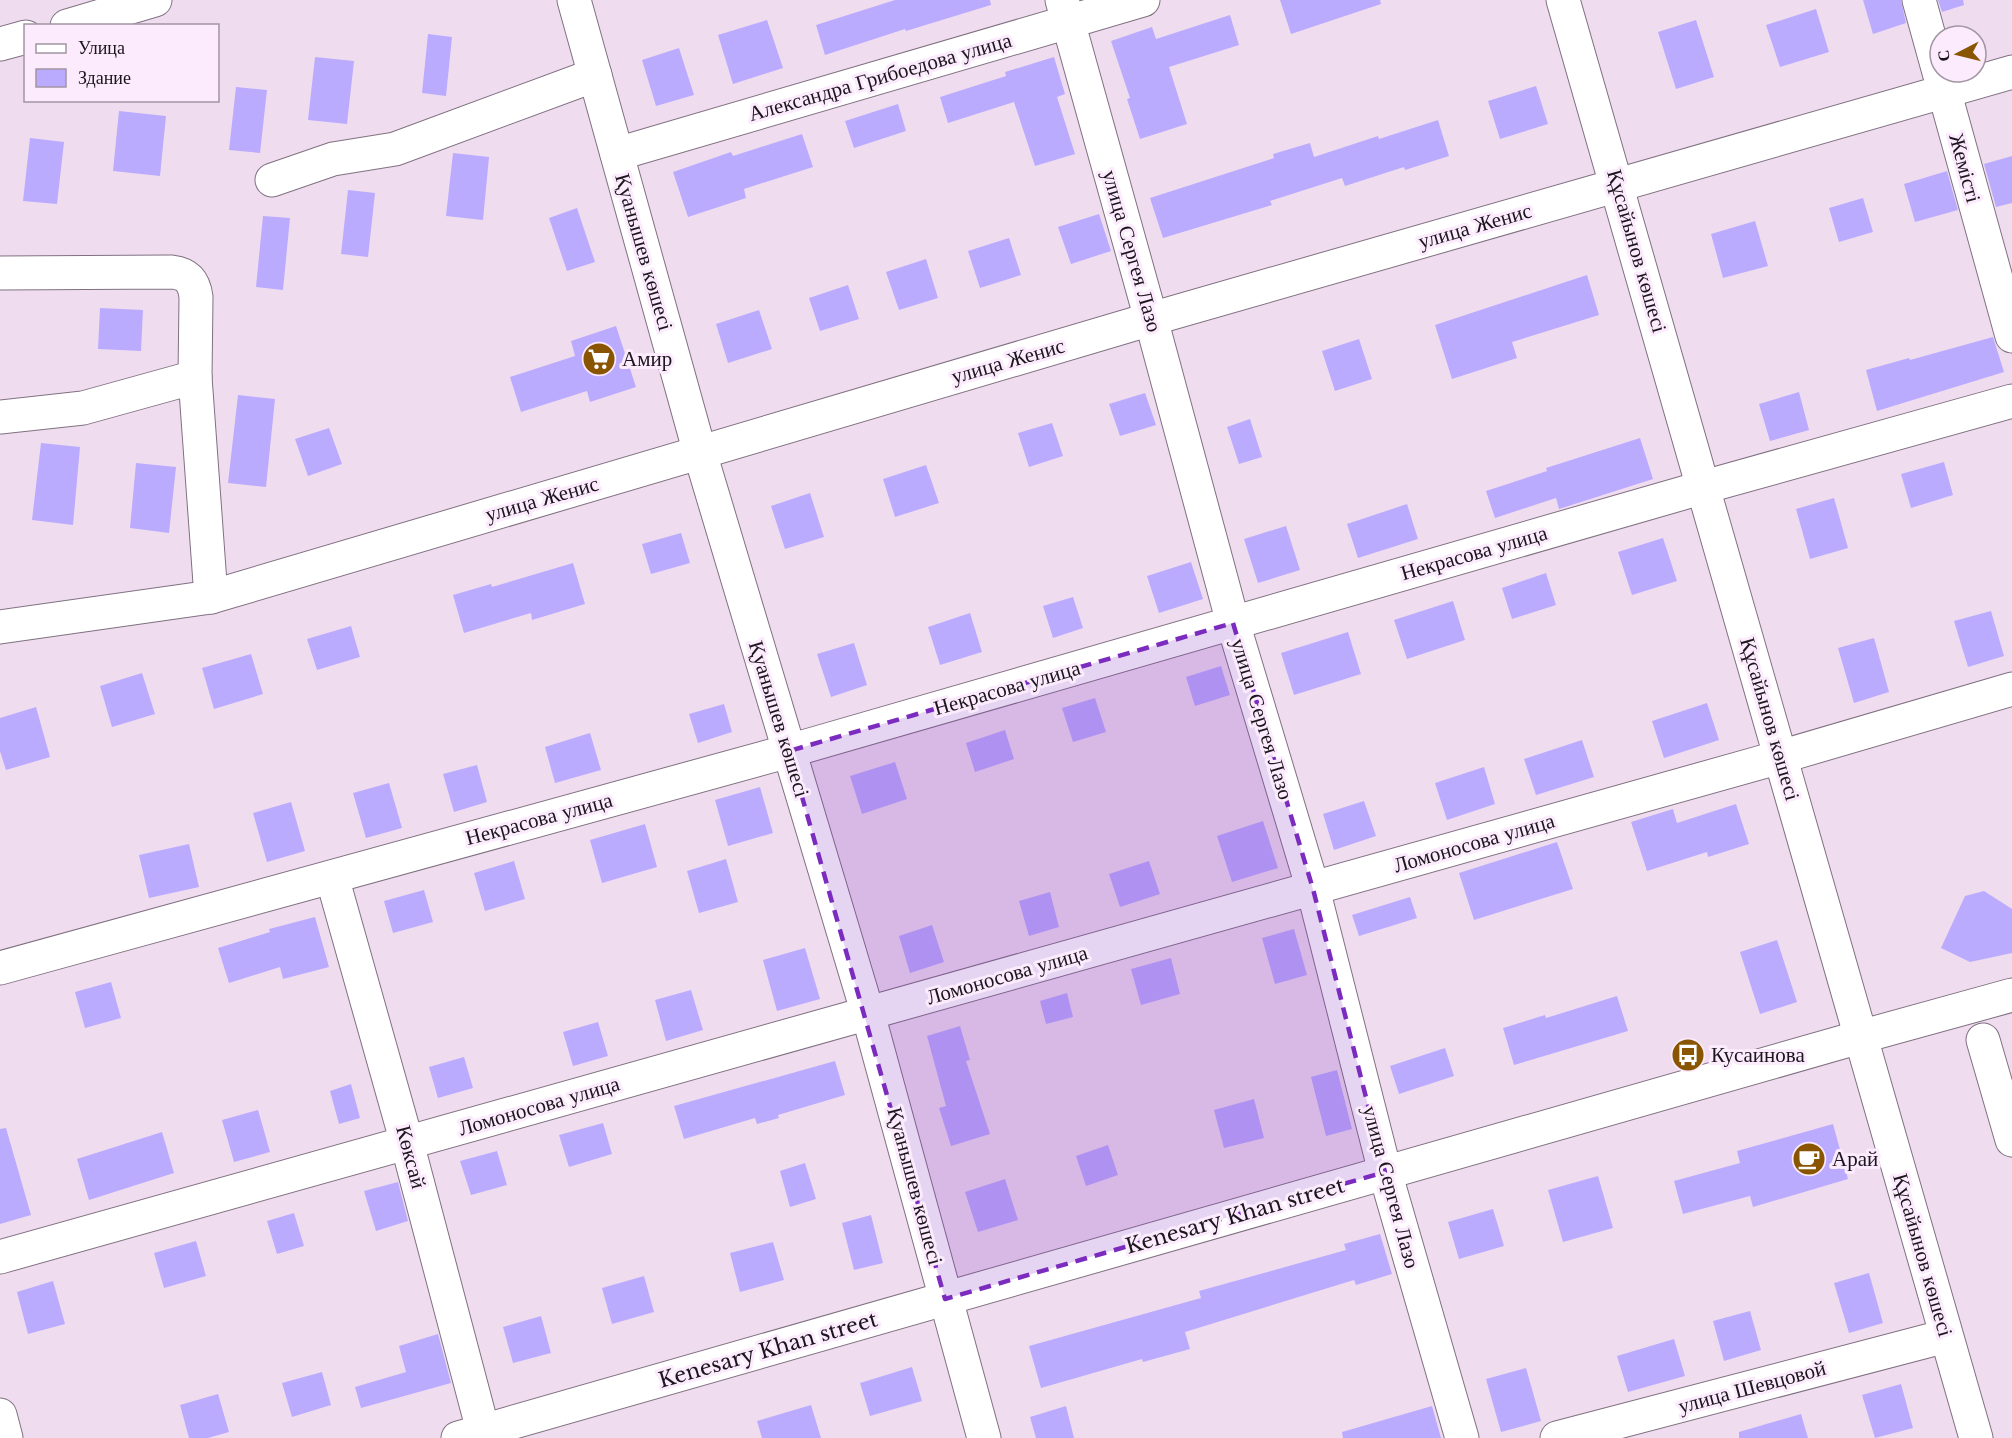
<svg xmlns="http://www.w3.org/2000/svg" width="2012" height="1438" viewBox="0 0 2012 1438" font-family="'Libre Baskerville',serif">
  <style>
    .building { fill: #bbabfe }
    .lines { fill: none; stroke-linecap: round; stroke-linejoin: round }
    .minor-casing { stroke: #807181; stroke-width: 35 }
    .major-casing { stroke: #807181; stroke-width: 35 }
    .minor { stroke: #fff; stroke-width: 33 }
    .major { stroke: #fff; stroke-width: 33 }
    .marked { fill: #7b2cbf; fill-opacity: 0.2; stroke: #7b2cbf; stroke-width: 4.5; stroke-dasharray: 12 8; stroke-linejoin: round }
    .labels { text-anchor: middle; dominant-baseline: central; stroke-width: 6; stroke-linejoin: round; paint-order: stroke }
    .street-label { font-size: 21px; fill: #1b151c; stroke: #fceafd }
    .poi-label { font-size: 21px; fill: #1b151c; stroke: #fceafd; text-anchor: start }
  </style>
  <rect width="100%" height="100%" fill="#efddef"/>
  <g class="building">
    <polygon points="895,0 990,0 991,5 906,31 905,29 825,55 816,25"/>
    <polygon points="1280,0 1380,0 1381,4 1291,34"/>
    <polygon points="1863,0 1901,0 1906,23 1873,34"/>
    <polygon points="1938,0 1963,0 1964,5 1942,12"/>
    <polygon points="1816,9 1829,52 1780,67 1766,25"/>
    <polygon points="1230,15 1239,45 1169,67 1187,124 1140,139 1127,99 1130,98 1111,41 1152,27 1156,39"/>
    <polygon points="767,20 783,68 733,84 718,35"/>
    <polygon points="1696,20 1714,77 1676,89 1658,32"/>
    <polygon points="428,34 452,37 446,96 422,93"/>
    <polygon points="679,48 694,95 656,106 642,60"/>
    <polygon points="315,57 354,61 347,124 308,120"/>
    <polygon points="1054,57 1065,94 1057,97 1075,154 1035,166 1014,102 948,123 940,97 1006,76 1005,72"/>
    <polygon points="1536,86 1548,124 1500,139 1488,101"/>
    <polygon points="236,87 267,90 260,153 229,150"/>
    <polygon points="898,104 906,131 854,148 845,121"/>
    <polygon points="119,111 166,116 160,176 113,171"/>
    <polygon points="1438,120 1449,156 1405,170 1404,167 1345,186 1342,178 1270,201 1272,205 1163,238 1150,198 1274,158 1273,154 1310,143 1314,157 1378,136 1379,139"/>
    <polygon points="802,134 813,167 744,189 746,198 688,217 673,172 731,152 733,156"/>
    <polygon points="30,138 64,142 57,204 23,201"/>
    <polygon points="453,153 489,157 483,220 446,216"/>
    <polygon points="2012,156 2012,203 1996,207 1984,164"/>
    <polygon points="1947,171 1958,210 1915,222 1904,184"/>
    <polygon points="348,190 375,193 368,257 341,254"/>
    <polygon points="1863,198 1873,232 1839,242 1829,208"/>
    <polygon points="577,208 595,262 567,271 549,218"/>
    <polygon points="1099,214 1111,251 1071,264 1058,227"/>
    <polygon points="263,216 290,218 283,290 256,287"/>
    <polygon points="1755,221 1768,266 1723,278 1711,234"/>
    <polygon points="1009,238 1021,275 980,288 968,251"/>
    <polygon points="926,259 938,298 899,310 886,272"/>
    <polygon points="1587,275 1599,315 1512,342 1517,358 1452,379 1435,325"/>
    <polygon points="848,285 859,319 820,331 809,298"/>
    <polygon points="100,308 143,310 141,351 98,349"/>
    <polygon points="759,310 772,349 728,363 716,324"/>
    <polygon points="616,326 636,387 590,402 587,391 521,412 510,377 575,356 571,341"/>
    <polygon points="1993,337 2004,372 1877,411 1866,370 1909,358 1910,360"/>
    <polygon points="1359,339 1372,379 1335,391 1322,351"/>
    <polygon points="1799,392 1809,430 1770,441 1759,404"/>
    <polygon points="1145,393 1156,425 1120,436 1109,404"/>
    <polygon points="238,395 275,399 266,487 228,483"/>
    <polygon points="1250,419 1262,457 1239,464 1227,427"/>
    <polygon points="1052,423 1063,456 1029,467 1018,433"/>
    <polygon points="329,428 342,464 308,476 295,439"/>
    <polygon points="1640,438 1653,479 1559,509 1556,498 1495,518 1486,491 1547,471 1546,468"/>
    <polygon points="41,443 80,447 73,525 32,520"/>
    <polygon points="1944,462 1953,495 1911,508 1901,474"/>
    <polygon points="136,463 176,467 169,533 130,528"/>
    <polygon points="926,465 939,503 895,517 883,479"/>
    <polygon points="810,493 824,537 785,549 771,506"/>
    <polygon points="1834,498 1848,548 1810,559 1796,509"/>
    <polygon points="1407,504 1418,539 1358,558 1347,524"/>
    <polygon points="1286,526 1300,570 1258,583 1244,539"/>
    <polygon points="681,533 690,563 651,574 642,544"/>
    <polygon points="1663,538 1677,581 1632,595 1618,552"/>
    <polygon points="1191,562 1203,599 1159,613 1147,576"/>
    <polygon points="573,563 585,604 532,620 531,613 464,633 453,595 491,584 492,587"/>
    <polygon points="1546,573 1556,605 1512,619 1502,588"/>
    <polygon points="1073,597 1083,628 1053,638 1043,606"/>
    <polygon points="1453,601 1465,640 1407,659 1394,620"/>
    <polygon points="1991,611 2004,656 1968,667 1954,621"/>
    <polygon points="970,613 982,652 940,665 928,627"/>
    <polygon points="351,626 360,657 317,670 307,639"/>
    <polygon points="1348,632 1361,674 1294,695 1281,653"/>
    <polygon points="1874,638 1889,692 1854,703 1838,648"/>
    <polygon points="854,643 867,685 831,697 817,654"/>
    <polygon points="251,654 263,694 214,709 202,668"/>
    <polygon points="1221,666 1230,695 1195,706 1186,677"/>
    <polygon points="142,673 155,714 112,727 100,686"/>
    <polygon points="1095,698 1106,732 1073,742 1062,708"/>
    <polygon points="1707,703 1719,740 1664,758 1652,721"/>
    <polygon points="724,704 732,732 698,743 689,714"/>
    <polygon points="36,707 50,757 6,770 0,751 0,718"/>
    <polygon points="1005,730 1014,759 975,772 966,743"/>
    <polygon points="590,733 601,770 555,783 545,747"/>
    <polygon points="1582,740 1594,777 1536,795 1524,759"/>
    <polygon points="895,762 907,799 862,814 850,776"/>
    <polygon points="477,765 487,802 454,812 443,774"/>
    <polygon points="1484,767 1495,804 1447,820 1435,783"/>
    <polygon points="389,783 402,828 366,838 353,793"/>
    <polygon points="760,787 773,833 728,846 715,800"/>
    <polygon points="1364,801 1376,836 1334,850 1323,814"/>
    <polygon points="291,802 305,851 267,862 253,813"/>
    <polygon points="1736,804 1749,844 1708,857 1707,852 1647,871 1631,822 1673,809 1677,823"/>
    <polygon points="1263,821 1278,868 1232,882 1217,836"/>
    <polygon points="645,824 657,867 602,883 590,840"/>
    <polygon points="1557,842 1573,889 1474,920 1459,873"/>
    <polygon points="189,844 199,887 149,898 139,855"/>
    <polygon points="726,859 738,902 699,913 687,871"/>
    <polygon points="514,861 525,899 485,911 474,873"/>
    <polygon points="1149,861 1160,894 1120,907 1109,874"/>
    <polygon points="424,890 433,922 393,933 384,901"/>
    <polygon points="1984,891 2012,909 2012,953 1970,962 1941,948 1965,896"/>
    <polygon points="1050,892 1059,927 1029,936 1019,901"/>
    <polygon points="1410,897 1417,918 1359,936 1352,915"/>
    <polygon points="315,917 329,967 283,979 280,967 229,983 218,948 270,932 269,929"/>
    <polygon points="932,925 944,962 910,973 899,936"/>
    <polygon points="1294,929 1307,975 1275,984 1262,938"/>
    <polygon points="1777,940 1797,1002 1760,1014 1740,952"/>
    <polygon points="805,948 820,999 777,1011 763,960"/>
    <polygon points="1171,958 1180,994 1141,1005 1131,969"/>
    <polygon points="111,982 121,1018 85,1028 75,992"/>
    <polygon points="691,990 703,1030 666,1041 655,1000"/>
    <polygon points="1067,993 1073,1017 1046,1024 1040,1001"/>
    <polygon points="1617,996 1628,1031 1514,1065 1503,1028 1545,1015 1546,1018"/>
    <polygon points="598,1022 608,1056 573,1066 563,1032"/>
    <polygon points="960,1026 970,1060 966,1061 990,1134 951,1146 939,1108 946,1106 927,1036"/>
    <polygon points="1445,1048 1454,1076 1399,1094 1390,1066"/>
    <polygon points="464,1057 473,1088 438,1098 429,1067"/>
    <polygon points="835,1061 845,1095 778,1115 779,1118 757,1124 755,1118 684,1139 674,1106"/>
    <polygon points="1337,1070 1352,1129 1326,1136 1311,1077"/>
    <polygon points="351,1084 360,1118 339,1124 330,1091"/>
    <polygon points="1254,1099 1264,1138 1224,1148 1214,1110"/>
    <polygon points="258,1110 270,1152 234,1162 222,1120"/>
    <polygon points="603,1123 612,1154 569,1167 559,1135"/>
    <polygon points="1833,1124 1848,1179 1753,1207 1750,1196 1683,1214 1674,1181 1740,1163 1737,1151"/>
    <polygon points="6,1128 31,1215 0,1224 0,1129"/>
    <polygon points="162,1132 174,1173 89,1200 77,1159"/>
    <polygon points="1108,1145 1118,1175 1086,1186 1076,1156"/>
    <polygon points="497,1151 507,1185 471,1195 460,1161"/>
    <polygon points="805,1163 816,1199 790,1207 780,1171"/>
    <polygon points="1598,1176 1613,1228 1563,1242 1548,1190"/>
    <polygon points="1005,1179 1018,1220 978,1232 965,1192"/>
    <polygon points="398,1182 408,1221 376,1231 364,1191"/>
    <polygon points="1493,1209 1504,1246 1459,1259 1448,1222"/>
    <polygon points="294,1213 304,1246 277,1254 267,1221"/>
    <polygon points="871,1215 883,1263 854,1270 842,1223"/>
    <polygon points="1380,1234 1392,1274 1356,1285 1354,1280 1185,1332 1190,1349 1143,1362 1142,1359 1041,1388 1029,1346 1201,1298 1199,1291 1346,1250 1344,1244"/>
    <polygon points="196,1241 206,1276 164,1288 154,1253"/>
    <polygon points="773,1242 784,1280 740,1292 730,1253"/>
    <polygon points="1869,1273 1883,1323 1849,1333 1834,1283"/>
    <polygon points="644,1276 654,1312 612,1324 602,1288"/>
    <polygon points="53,1281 65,1324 28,1334 17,1292"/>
    <polygon points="1750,1311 1761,1350 1724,1361 1713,1321"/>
    <polygon points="541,1316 551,1353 513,1363 503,1327"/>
    <polygon points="438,1334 451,1383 361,1408 355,1387 406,1372 399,1346"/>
    <polygon points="1674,1339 1685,1376 1628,1392 1617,1356"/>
    <polygon points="912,1367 922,1401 870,1416 860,1383"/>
    <polygon points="1526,1368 1541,1421 1501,1432 1486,1379"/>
    <polygon points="322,1372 331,1405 292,1417 282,1383"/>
    <polygon points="1901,1384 1913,1428 1875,1438 1862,1395"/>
    <polygon points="218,1394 229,1432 208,1438 189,1438 180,1405"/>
    <polygon points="811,1405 821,1438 762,1438 757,1421"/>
    <polygon points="1066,1406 1074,1438 1036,1438 1030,1417"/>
    <polygon points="1432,1406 1441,1438 1343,1438 1342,1432"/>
    <polygon points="1801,1414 1808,1438 1739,1438 1739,1432"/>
  </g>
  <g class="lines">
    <defs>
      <g id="minor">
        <polyline points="574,0 700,453 868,1014 984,1438"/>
        <polyline points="1062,0 1151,319 1233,623 1313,889 1385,1172 1462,1438"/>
        <path d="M 1563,0 C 1705,478 1837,959 1976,1438"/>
        <polyline points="1919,0 2012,336"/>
        <polyline points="67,26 155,0"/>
        <polyline points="0,44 26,37"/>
        <polyline points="617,154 1143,0"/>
        <polyline points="272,180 333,159 395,149 595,75"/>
        <path d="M 0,273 L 172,272 C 188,274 194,281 196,297 L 195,377 L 211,597"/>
        <polyline points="0,417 83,408 195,377"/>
        <polyline points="0,627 211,597 1151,319 2012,72"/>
        <polyline points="332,877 407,1143 485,1438"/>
        <polyline points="0,968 789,751 1704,487 2012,401"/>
        <polyline points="1983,1040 2012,1140"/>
        <polyline points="0,1257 1780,757 2012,689"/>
        <polyline points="0,1415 6,1438"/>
        <polyline points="1557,1438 1946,1336"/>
      </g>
      <polyline id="major" points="458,1438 1860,1037 2012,995"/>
    </defs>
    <use href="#minor" class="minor-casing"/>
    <use href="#major" class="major-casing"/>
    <use href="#minor" class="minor"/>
    <use href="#major" class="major"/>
  </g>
  <path class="marked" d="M 1233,623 L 1313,889 L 1385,1172 L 945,1299 L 789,751 Z"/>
  <defs>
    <symbol id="supermarket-disc" viewBox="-11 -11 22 22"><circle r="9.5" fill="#895500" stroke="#fceafd"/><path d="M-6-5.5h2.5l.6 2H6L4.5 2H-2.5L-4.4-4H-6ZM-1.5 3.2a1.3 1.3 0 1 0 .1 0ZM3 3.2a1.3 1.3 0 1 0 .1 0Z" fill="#fff"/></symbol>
    <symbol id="bus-disc" viewBox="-11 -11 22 22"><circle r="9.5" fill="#895500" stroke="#fceafd"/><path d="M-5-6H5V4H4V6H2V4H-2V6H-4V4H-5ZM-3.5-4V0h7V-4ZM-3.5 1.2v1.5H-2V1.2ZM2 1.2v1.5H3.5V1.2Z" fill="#fff"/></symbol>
    <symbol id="cafe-disc" viewBox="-11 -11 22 22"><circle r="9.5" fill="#895500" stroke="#fceafd"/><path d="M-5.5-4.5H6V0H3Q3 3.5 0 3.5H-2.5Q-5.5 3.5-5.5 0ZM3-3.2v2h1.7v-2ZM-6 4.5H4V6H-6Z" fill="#fff"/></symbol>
  </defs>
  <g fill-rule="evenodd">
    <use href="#supermarket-disc" x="580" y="340" width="38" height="38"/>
    <use href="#bus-disc" x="1669" y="1036" width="38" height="38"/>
    <use href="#cafe-disc" x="1790" y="1140" width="38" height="38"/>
  </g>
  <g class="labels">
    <g class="street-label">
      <text transform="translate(880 77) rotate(-16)">Александра Грибоедова улица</text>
      <text transform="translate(1965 168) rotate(75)">Жемісті</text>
      <text transform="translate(1475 226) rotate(-16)">улица Женис</text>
      <text transform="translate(1132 251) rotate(74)">улица Сергея Лазо</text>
      <text transform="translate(1637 251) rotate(74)">Құсайынов көшесі</text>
      <text transform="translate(644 252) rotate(74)">Қуанышев көшесі</text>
      <text transform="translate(1008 361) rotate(-16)">улица Женис</text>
      <text transform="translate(542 499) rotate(-16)">улица Женис</text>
      <text transform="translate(1474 553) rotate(-16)">Некрасова улица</text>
      <text transform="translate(1007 688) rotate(-16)">Некрасова улица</text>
      <text transform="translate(779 719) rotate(73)">Қуанышев көшесі</text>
      <text transform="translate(1262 719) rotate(73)">улица Сергея Лазо</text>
      <text transform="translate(1770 719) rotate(74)">Құсайынов көшесі</text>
      <text transform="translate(539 819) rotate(-15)">Некрасова улица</text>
      <text transform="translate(1474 843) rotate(-16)">Ломоносова улица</text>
      <text transform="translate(1007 975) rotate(-16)">Ломоносова улица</text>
      <text transform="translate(539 1106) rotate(-16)">Ломоносова улица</text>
      <text transform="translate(411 1157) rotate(75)">Көксай</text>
      <text transform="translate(915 1186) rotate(75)">Қуанышев көшесі</text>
      <text transform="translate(1391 1187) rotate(75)">улица Сергея Лазо</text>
      <text transform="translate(1235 1216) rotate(-16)">Kenesary Khan street</text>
      <text transform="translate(1923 1255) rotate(74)">Құсайынов көшесі</text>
      <text transform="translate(768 1350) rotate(-16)">Kenesary Khan street</text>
      <text transform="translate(1752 1387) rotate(-15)">улица Шевцовой</text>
    </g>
    <g class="poi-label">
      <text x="622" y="359">Амир</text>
      <text x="1711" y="1055">Кусаинова</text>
      <text x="1832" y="1159">Арай</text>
    </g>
  </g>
  <rect x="24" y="24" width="195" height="78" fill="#fceafd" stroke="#a295a3" stroke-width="1.5"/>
  <rect x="36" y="44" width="30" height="9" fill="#ffffff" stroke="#a295a3" stroke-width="1.5"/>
  <text x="78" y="54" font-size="18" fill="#1b151c">Улица</text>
  <rect x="36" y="69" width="30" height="18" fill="#bbabfe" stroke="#a295a3" stroke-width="1.5"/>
  <text x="78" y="84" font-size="18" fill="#1b151c">Здание</text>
  <g transform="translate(1958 54) rotate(263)"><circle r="28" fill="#fceafd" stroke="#a295a3" stroke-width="1.5"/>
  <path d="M0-4.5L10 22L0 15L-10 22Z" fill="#895500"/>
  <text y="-9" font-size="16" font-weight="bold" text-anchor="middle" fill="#1b151c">С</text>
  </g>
</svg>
